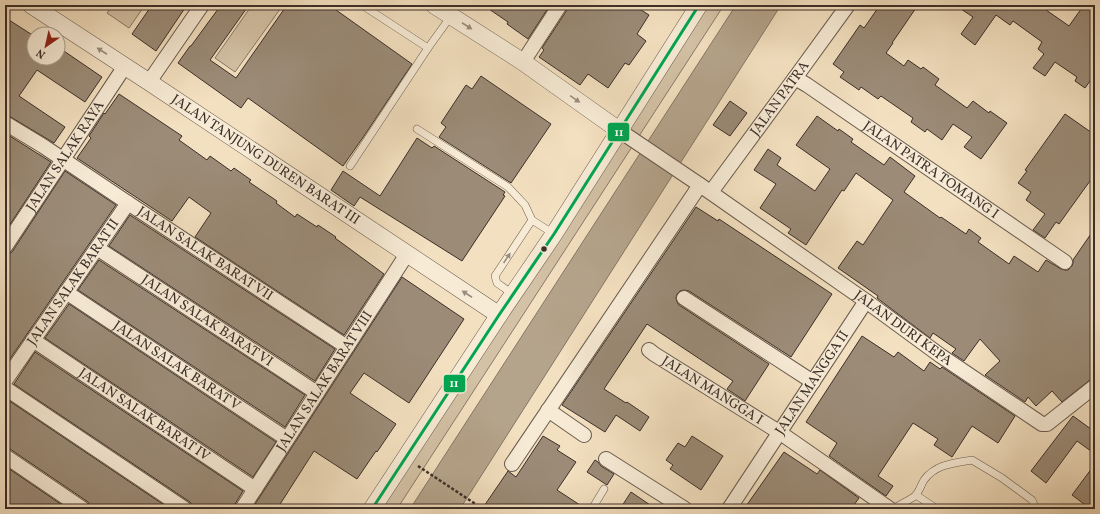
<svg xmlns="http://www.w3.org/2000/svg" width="1100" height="514" viewBox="0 0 1100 514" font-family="Vollkorn,serif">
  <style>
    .green { fill: #d4c2a6; stroke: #887867 }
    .water { fill: #b5a48c; stroke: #857564 }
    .building { fill: #9b8b77; stroke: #3c2f28 }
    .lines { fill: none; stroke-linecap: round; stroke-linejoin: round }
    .service-casing { stroke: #6a5b4e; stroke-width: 8 }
    .minor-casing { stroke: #6a5b4e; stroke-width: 16 }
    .tertiary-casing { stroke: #6a5b4e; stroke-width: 18 }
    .path { stroke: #3c2f28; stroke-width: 2.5; stroke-dasharray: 3 2; stroke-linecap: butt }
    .service { stroke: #f7ebd6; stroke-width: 7 }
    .minor { stroke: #f7ebd6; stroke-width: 14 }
    .tertiary { stroke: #f7ebd6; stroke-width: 17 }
    .bus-1-casing { stroke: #f7ebd6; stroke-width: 6 }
    .bus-1 { stroke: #00a651; stroke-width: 3 }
    .oneway { fill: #9a8d7f }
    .bus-dot { fill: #3c2f28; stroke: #f7ebd6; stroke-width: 1.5 }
    .labels { text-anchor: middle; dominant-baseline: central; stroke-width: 3; stroke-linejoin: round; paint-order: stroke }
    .street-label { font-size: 14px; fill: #3c2f28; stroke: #f7ebd6 }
    .line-badge { stroke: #f7ebd6; stroke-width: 1.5 }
    .badge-label { font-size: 11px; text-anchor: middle; font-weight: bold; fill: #fff }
  </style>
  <rect width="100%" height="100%" fill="#f3e0c0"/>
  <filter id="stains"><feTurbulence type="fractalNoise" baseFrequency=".005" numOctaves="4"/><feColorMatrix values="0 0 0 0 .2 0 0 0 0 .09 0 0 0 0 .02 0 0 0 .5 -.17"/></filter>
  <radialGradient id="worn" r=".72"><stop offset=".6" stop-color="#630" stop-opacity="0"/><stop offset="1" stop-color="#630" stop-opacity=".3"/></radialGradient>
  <g class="green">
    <polygon points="113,5 145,5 129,28 107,13"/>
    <polygon points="252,5 283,5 235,72 215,58"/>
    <polygon points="708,5 724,5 397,509 381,509 669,68"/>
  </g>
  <polygon class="water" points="736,5 781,5 460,509 410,509"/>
  <g class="building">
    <polygon points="152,5 187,5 156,51 132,34"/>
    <polygon points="221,5 249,5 210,60 236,78 287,5 329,5 412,64 364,136 343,166 248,98 241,108 178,63 190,46 191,46"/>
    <polygon points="483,5 550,5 528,39 507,24 508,22"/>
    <polygon points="568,5 633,5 649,15 637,34 646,41 629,65 625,63 608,88 588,74 580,85 539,57 544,50 542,48 567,10"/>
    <polygon points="880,5 918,5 892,43 893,43 886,53 904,66 908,60 921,69 923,67 939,79 935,85 967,108 973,101 989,113 990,111 1007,123 981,159 964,147 972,137 953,124 942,140 927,129 925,132 911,122 913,118 881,96 878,99 861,87 859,90 840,77 844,72 833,64 860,25 864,28"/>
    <polygon points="955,5 1039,5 1069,26 1084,5 1085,5 1095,12 1095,74 1085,88 1075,81 1077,77 1055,62 1045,76 1033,68 1044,54 1038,49 1042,42 1013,21 1010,25 996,15 975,45 961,34 973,17"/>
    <polygon points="9,20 34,36 34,58 58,58 58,47 102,77 85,102 37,70 19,96 65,127 54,143 9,116 5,115 5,26"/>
    <polygon points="481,76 551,124 511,183 439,137 446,127 441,123 466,85 472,89"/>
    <polygon points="119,94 182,136 179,140 207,160 210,156 231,171 234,168 251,180 249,182 277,201 276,203 295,217 297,214 317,227 318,225 336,237 335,238 384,274 344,335 195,237 211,213 189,197 172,221 77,158 91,138 89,136 104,113 105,114"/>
    <polygon points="730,101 747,113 730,136 713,125"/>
    <polygon points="1065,114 1095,135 1095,174 1059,224 1056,222 1045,238 1033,230 1045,214 1026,200 1031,192 1018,183 1027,171 1025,170"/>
    <polygon points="817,116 838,131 839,129 853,139 851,142 884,165 890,157 915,176 904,192 940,218 941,217 966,234 969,229 981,238 978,242 1009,264 1014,256 1038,272 1046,260 1061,269 1065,270 1068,270 1072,266 1073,263 1073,260 1095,228 1095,376 1062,402 1052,391 1036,406 1028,397 1025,402 985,375 1000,361 980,339 964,361 952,353 956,349 933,333 930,338 877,298 878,296 838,268 857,241 863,245 893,200 856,173 844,191 842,190 806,245 788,233 791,229 760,208 776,184 754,170 768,149 781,158 777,165 815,191 830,169 796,145"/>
    <polygon points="5,133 51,162 5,232"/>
    <polygon points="417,138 432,148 434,146 505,192 503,195 505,196 462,261 360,197 354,206 331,190 343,171 380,196"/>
    <polygon points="65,171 116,205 5,366 5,255 9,254 12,252"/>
    <polygon points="696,207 718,221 719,219 832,294 791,357 689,291 684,290 680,291 677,294 676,298 677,302 679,305 769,364 745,401 727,389 733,381 647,324 604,389 626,403 627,402 649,417 640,431 616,415 605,432 562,405"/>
    <polygon points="130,215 335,349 315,381 109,246"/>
    <polygon points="99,260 305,395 285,427 78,290"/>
    <polygon points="402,277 464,319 409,403 364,373 350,393 396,424 377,452 376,451 357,479 314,451 277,509 252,509"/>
    <polygon points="69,304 276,442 253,477 45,338"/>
    <polygon points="862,336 894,357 898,352 924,371 930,362 940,369 942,367 1015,416 998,443 972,426 952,457 934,445 938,439 913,423 878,476 893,486 886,496 829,456 837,443 806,422"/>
    <polygon points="35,352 243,491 235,504 234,509 193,509 192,505 190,502 14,384"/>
    <polygon points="5,398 170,509 91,509 90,505 88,502 10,449 5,448"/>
    <polygon points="1073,416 1095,432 1095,454 1077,441 1046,483 1031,471"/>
    <polygon points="543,436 560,446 557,450 576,462 557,490 586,509 482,509 508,471 516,477"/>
    <polygon points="692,436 723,456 701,490 670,469 673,465 666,460 678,443 685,447"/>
    <polygon points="784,452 817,474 820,470 859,498 851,509 744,509"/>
    <polygon points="595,460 598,462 601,466 614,474 607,485 587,472"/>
    <polygon points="1095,464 1095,497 1088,507 1072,495"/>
    <polygon points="5,466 68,509 5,509"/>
    <polygon points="631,492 656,509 620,509"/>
  </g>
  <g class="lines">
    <defs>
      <g id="service">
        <polyline points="362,5 428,48"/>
        <polyline points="417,129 508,187 525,205 532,220 554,234"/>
        <polyline points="350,166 428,48 451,16"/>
        <polyline points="513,294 497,283 495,276 532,220"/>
        <polyline points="916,495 937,509"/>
        <polyline points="592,509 604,489"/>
        <path d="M 893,509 C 900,504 908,501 915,496 C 919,492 921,485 924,480 C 936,464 954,463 972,460 L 1002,478 L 1032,500 L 1036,509"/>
      </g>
      <g id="minor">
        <polyline points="523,62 560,5"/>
        <path id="s1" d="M 795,78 L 807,85 L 1065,262"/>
        <polyline points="149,82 202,5"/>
        <path id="s2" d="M 5,123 L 43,146 L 128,203 L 347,347"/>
        <path id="s3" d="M 620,131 L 700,185 L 866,301 L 941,356 L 1042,424 L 1047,424 L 1095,386"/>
        <path id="s4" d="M 711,192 L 795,78 L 848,5"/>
        <path id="s5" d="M 5,247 L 125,66"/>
        <path id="s6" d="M 97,248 L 317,393"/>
        <path id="s7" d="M 66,292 L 287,439"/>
        <polyline points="684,298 813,382"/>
        <path id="s8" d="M 33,340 L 255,489"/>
        <path id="s9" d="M 649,350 L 654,354 L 779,432 L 890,509"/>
        <path id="s10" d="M 5,381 L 128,203"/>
        <polyline points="5,388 185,509"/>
        <polyline points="548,410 584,435"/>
        <polyline points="5,456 83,509"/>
        <polyline points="606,459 685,509"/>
        <polyline points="512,464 700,185"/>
        <path id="s11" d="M 242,509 L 407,254"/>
        <path id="s12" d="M 729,509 L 866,301"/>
      </g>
      <g id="tertiary">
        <path id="s13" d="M 31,5 L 149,82 L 499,315"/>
        <polyline points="434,5 523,62 620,131"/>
        <polyline points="372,509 499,315 554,234 699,5"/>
      </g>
    </defs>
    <use href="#service" class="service-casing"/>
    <use href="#minor" class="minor-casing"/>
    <use href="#tertiary" class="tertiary-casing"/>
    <polyline class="path" points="418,466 483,509"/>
    <use href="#service" class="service"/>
    <use href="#minor" class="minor"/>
    <use href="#tertiary" class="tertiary"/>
    <defs>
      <polyline id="bus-1" points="372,509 499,315 554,234 699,5"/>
    </defs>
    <use href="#bus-1" class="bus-1-casing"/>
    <use href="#bus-1" class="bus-1"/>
  </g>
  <defs><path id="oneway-solid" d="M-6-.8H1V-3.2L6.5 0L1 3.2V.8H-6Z"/></defs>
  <g class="oneway">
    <use href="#oneway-solid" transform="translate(467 26) rotate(33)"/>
    <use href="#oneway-solid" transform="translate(102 51) rotate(-147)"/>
    <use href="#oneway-solid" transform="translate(575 99) rotate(35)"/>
    <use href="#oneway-solid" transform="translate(507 258) rotate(-56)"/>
    <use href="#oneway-solid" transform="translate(467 294) rotate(-147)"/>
  </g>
  <circle class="bus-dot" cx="544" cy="249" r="3.5"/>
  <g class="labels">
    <g class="street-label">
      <text stroke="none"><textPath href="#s4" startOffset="116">JALAN PATRA</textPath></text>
      <text stroke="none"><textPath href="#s5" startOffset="109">JALAN SALAK RAYA</textPath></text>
      <text stroke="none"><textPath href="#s13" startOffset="281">JALAN TANJUNG DUREN BARAT III</textPath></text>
      <text stroke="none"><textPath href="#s1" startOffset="164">JALAN PATRA TOMANG I</textPath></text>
      <text stroke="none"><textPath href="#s2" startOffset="239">JALAN SALAK BARAT VII</textPath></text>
      <text stroke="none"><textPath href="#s10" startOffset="120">JALAN SALAK BARAT II</textPath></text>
      <text stroke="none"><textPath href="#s6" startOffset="132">JALAN SALAK BARAT VI</textPath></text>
      <text stroke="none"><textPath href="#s3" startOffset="345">JALAN DURI KEPA</textPath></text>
      <text stroke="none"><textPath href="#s7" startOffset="133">JALAN SALAK BARAT V</textPath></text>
      <text stroke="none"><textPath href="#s11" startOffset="152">JALAN SALAK BARAT VIII</textPath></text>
      <text stroke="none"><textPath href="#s12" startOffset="151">JALAN MANGGA II</textPath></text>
      <text stroke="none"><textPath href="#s9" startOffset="75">JALAN MANGGA I</textPath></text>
      <text stroke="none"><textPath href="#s8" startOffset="134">JALAN SALAK BARAT IV</textPath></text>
    </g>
  </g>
  <g class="line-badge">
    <rect x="607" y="122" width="23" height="20" rx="4" fill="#00a651"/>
    <rect x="443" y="374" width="23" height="19" rx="4" fill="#00a651"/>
  </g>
  <g class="badge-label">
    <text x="619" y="136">11</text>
    <text x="454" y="387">11</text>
  </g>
  <rect width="1100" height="514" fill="none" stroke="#f3e0c0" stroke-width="20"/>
  <rect x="6" y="6" width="1088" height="502" fill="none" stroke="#3c2f28" stroke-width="2"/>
  <rect x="10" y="10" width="1080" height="494" fill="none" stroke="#3c2f28"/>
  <g transform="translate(46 46) rotate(214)"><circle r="19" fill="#f7ebd6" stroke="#aca090"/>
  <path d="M0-3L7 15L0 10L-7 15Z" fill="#8f2418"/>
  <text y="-6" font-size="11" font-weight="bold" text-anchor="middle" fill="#3c2f28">N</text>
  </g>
  <rect width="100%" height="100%" filter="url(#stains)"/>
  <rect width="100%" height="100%" fill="url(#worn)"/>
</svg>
